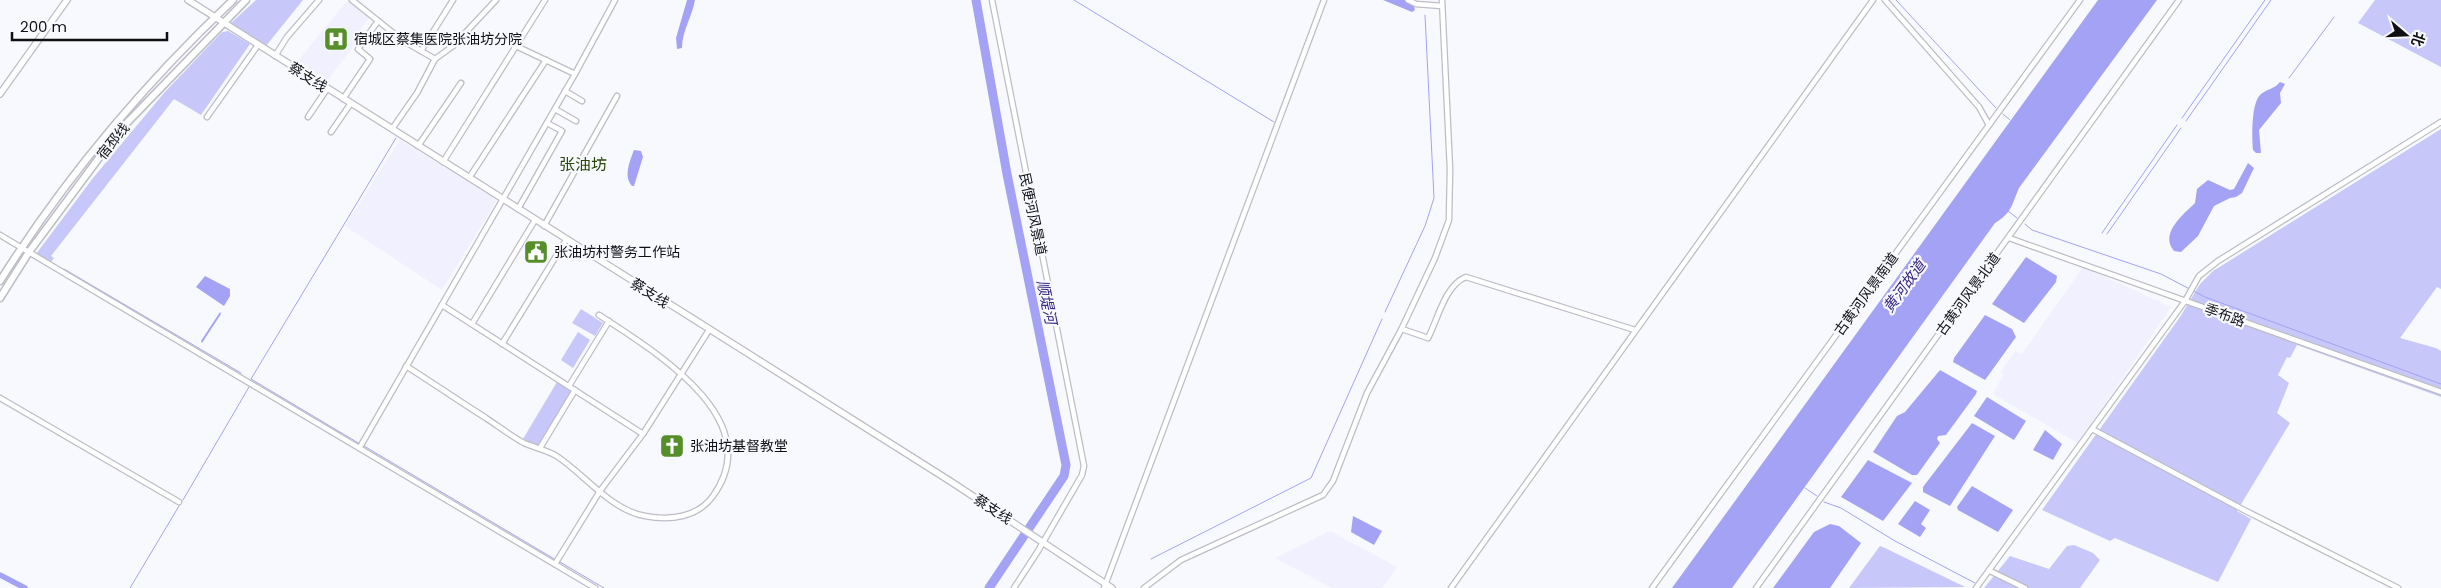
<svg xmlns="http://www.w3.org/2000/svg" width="2441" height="588" viewBox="0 0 2441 588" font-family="Poppins,'Noto Sans SC',sans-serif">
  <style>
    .built { fill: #f0f0fe }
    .green { fill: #c7c8f9 }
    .water { fill: #a4a2f4 }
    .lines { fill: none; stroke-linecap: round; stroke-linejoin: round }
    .stream { stroke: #a4a2f4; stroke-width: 1 }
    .canal { stroke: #a4a2f4; stroke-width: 5.5 }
    .river { stroke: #a4a2f4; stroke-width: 9 }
    .street-casing { stroke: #bdbdc6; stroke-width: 7 }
    .secondary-casing { stroke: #bdbdc6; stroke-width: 8 }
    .primary-casing { stroke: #bdbdc6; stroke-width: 9 }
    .street { stroke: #fff; stroke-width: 4.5 }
    .secondary { stroke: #fff; stroke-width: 5.5 }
    .primary { stroke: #fff; stroke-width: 6 }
    .labels { text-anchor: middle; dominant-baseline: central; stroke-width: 4.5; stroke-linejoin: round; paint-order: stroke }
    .poi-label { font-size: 14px; fill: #101013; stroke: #f8f9fe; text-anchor: start }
    .street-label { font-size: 14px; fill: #101013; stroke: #f8f9fe }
    .water-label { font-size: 15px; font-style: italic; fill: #372682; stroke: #f8f9fe }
    .quarter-label { font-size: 16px; fill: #274a08; stroke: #f8f9fe }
  </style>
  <rect width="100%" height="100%" fill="#f8f9fe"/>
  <g class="built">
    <polygon points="348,0 369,18 354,37 358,40 327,81 298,61"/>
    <polygon points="400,140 497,200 442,290 345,226"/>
    <polygon points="2083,267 2171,307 2078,443 1993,394 2004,374 2001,372 2015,351 2022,354"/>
    <polygon points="1330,531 1397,567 1382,588 1332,588 1275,558"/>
  </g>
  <g class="green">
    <polygon points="256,0 303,0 266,46 231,23"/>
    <polygon points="2375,0 2441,0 2441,67 2358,23"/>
    <polygon points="228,31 250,44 201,115 174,99 51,256 54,258 50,263 36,254 93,178 164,93 222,32"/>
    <polygon points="2441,129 2441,289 2437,287 2400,338 2436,348 2441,351 2441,397 2297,345 2290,358 2287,357 2278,375 2289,383 2277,413 2290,423 2237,511 2251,519 2218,582 2115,538 2110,541 2042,510 2180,317 2200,284 2213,271"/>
    <polygon points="581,309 603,323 595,336 572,323"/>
    <polygon points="578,332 590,340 573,368 561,360"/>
    <polygon points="557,382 571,391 571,393 538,446 523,439"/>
    <polygon points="2074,545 2093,553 2100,560 2080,588 1984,588 2010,556 2049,569 2067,546"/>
    <polygon points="1880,546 1885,548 1965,587 1849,588"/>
  </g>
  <g class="water">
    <path d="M 687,0 L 695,0 C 692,17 682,31 682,48 L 677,49 L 676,38 Z"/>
    <polygon points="1383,0 1405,0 1413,4 1415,10 1412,12"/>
    <path d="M 2098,0 L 2157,0 L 2019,188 C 2012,204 2012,213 1995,223 L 1732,588 L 1672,588 Z"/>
    <path d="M 2280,82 L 2285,84 L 2280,93 L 2281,103 L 2259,130 L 2261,153 L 2256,153 L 2253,150 C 2252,138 2251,104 2260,95 C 2266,89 2275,89 2280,82 Z"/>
    <path d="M 634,150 L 641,151 L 643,157 L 634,186 L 632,186 C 623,176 630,161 634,150 Z"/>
    <path d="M 2248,163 L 2254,168 L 2242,193 L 2236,197 L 2230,198 L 2214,206 L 2198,236 L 2181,252 L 2174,251 C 2159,233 2184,214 2195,203 L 2197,189 L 2208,180 L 2230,190 L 2234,189 Z"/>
    <polygon points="2026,257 2057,276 2056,282 2024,323 1992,304"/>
    <polygon points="205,276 230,289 230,296 224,306 196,287"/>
    <polygon points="220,312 221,314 202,343 201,341"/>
    <polygon points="1985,315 2012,329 2016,337 1985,380 1953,362 1954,358"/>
    <polygon points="1940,370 1977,391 1976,394 1946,435 1938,436 1937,439 1940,443 1917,475 1912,475 1873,452 1897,416 1905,412"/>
    <polygon points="1987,397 2026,421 2014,440 1974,416"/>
    <polygon points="1972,423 1995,436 1950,506 1923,492 1923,487"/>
    <polygon points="2045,430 2062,444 2053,460 2033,450"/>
    <polygon points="1868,460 1912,483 1883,521 1841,497"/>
    <polygon points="1972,486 2013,510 1998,532 1958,510 1957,507"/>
    <polygon points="1915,501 1930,510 1921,524 1926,528 1920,537 1898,524"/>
    <polygon points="1353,516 1382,531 1374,545 1351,532"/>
    <polygon points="1830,524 1839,526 1861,543 1830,588 1773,588 1814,532"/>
  </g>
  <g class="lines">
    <g class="stream">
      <polyline points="1074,0 1274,122"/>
      <polyline points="1896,0 1996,108"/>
      <polyline points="2289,78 2334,17"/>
      <polyline points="2003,114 2010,120"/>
      <polyline points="2182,118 2265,0"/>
      <polyline points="2186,121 2271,0"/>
      <polyline points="2008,211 2017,218"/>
      <polyline points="2025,224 2032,230 2161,274 2205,297 2441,384"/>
      <polyline points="2102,233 2177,125"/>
      <polyline points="2107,234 2181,128"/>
      <polyline points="64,269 241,373"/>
      <polyline points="1385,312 1425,226 1434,198 1425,15"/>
      <polyline points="360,444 251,379 396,138"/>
      <polyline points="364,446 556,560"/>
      <polyline points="1805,488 1817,496"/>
      <polyline points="183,500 249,387"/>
      <polyline points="1824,502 1841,508 1895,541 1975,583"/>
      <polyline points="1151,559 1311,478 1382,319"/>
      <polyline points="560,562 604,588"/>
      <polyline points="130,588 179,506"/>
    </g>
    <polyline class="canal" points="0,575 25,588"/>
    <polyline class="river" points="976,0 1007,174 1066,465 1064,476 989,588"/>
    <defs>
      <g id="street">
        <polyline points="352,0 402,40 435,59 453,46 496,0"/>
        <polyline points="992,0 1084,466 1082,475 1038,551 1014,588"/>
        <polyline points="1408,0 1416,4 1442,6"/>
        <polyline points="1885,0 1979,107 1989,125"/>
        <polyline points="516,46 575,74"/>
        <polyline points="421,51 453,0"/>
        <polyline points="275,56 287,37 319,0"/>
        <polyline points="565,91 582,101"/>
        <polyline points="343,99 370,59 358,49 378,21"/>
        <polyline points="555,109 576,121"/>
        <polyline points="207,117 258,45"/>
        <polyline points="308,117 327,89"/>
        <polyline points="392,129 417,93 435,59"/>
        <polyline points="331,132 351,103"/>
        <polyline points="418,146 461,83"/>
        <polyline points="443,162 545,0"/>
        <polyline points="469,178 546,60"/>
        <polyline points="518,209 562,131 547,123"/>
        <polyline points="544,226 617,96"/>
        <polyline points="0,235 595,588"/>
        <polyline points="2009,238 2441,392"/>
        <polyline points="442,305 643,434"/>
        <polyline points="472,324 535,220"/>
        <path d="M 1402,329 L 1428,338 C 1438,319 1445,285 1466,277 L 1635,330"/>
        <polyline points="502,344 566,240"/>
        <path d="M 406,366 C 433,383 459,401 486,418 C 498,426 511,436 524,443 C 535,448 548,450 558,457 C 586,476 611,510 645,516 C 671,521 698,517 713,496 C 769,419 654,351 599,315"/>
        <polyline points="569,386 609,321"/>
        <polyline points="0,398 179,502"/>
        <polyline points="2092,429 2242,509 2398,588"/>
        <polyline points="360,447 575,74 615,0"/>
        <polyline points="540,448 575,390"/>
        <polyline points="555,564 600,491 643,434 709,330"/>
        <polyline points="1990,571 2025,588"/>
        <polyline points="1104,588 1324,0"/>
        <polyline points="1144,588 1181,560 1323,495 1333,481 1367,393 1401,330 1435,258 1449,220 1450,169 1442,0"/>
        <polyline points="1451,588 1873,0"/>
        <polyline points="1652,588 2080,0"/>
        <polyline points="1756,588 2179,0"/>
        <polyline points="1976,588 2185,301 2199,276 2218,261 2441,122"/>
      </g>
      <g id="secondary">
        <polyline points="188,0 950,481 1112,588"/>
        <polyline points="0,94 67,0"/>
      </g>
      <g id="primary">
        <path d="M 0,281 C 65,178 144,84 233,0"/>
        <polyline points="0,298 29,252 119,131 246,0"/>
      </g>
    </defs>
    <use href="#street" class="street-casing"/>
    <use href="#secondary" class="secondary-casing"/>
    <use href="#primary" class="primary-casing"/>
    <use href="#street" class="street"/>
    <use href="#secondary" class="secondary"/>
    <use href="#primary" class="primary"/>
  </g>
  <defs>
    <symbol id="hospital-square" viewBox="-11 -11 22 22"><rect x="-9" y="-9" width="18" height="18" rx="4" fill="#568e2a" stroke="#f8f9fe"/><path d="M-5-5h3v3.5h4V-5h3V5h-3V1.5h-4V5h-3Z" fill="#fff"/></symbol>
    <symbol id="civic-square" viewBox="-11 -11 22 22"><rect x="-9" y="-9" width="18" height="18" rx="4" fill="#568e2a" stroke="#f8f9fe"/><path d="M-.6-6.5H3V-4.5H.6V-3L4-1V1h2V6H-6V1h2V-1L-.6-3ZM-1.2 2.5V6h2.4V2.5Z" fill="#fff"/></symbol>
    <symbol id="church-square" viewBox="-11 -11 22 22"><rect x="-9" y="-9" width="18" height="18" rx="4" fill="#568e2a" stroke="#f8f9fe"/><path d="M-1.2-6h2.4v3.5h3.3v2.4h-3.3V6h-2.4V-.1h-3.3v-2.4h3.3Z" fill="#fff"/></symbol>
  </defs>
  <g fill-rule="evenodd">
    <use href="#hospital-square" x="322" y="25" width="28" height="28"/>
    <use href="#civic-square" x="522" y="238" width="28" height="28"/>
    <use href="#church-square" x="658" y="432" width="28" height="28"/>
  </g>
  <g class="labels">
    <g class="poi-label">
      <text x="354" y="39">宿城区蔡集医院张油坊分院</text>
      <text x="554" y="252">张油坊村警务工作站</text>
      <text x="690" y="446">张油坊基督教堂</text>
    </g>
    <g class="street-label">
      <text transform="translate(308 77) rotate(32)">蔡支线</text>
      <text transform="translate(113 141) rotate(-51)">宿邳线</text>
      <text transform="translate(1033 214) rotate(78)">民便河风景道</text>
      <text transform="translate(650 293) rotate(32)">蔡支线</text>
      <text transform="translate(1866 294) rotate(-54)">古黄河风景南道</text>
      <text transform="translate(1968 294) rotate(-54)">古黄河风景北道</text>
      <text transform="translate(2225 315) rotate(20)">季布路</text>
      <text transform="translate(993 509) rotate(33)">蔡支线</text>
    </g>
    <g class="water-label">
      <text transform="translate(1904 286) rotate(-54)">黄河故道</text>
      <text transform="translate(1047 302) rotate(78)">顺堤河</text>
    </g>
    <g class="quarter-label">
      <text x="583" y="164">张油坊</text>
    </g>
  </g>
  <g transform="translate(2406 35) rotate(109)" stroke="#f8f9fe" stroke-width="4" paint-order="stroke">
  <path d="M0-4L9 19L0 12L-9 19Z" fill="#101013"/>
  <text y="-8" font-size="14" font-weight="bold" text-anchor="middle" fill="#101013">北</text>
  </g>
  <path d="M12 32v8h155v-8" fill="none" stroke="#101013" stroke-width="2.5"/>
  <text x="20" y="32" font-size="15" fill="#101013" stroke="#f8f9fe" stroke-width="4" paint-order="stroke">200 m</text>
</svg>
